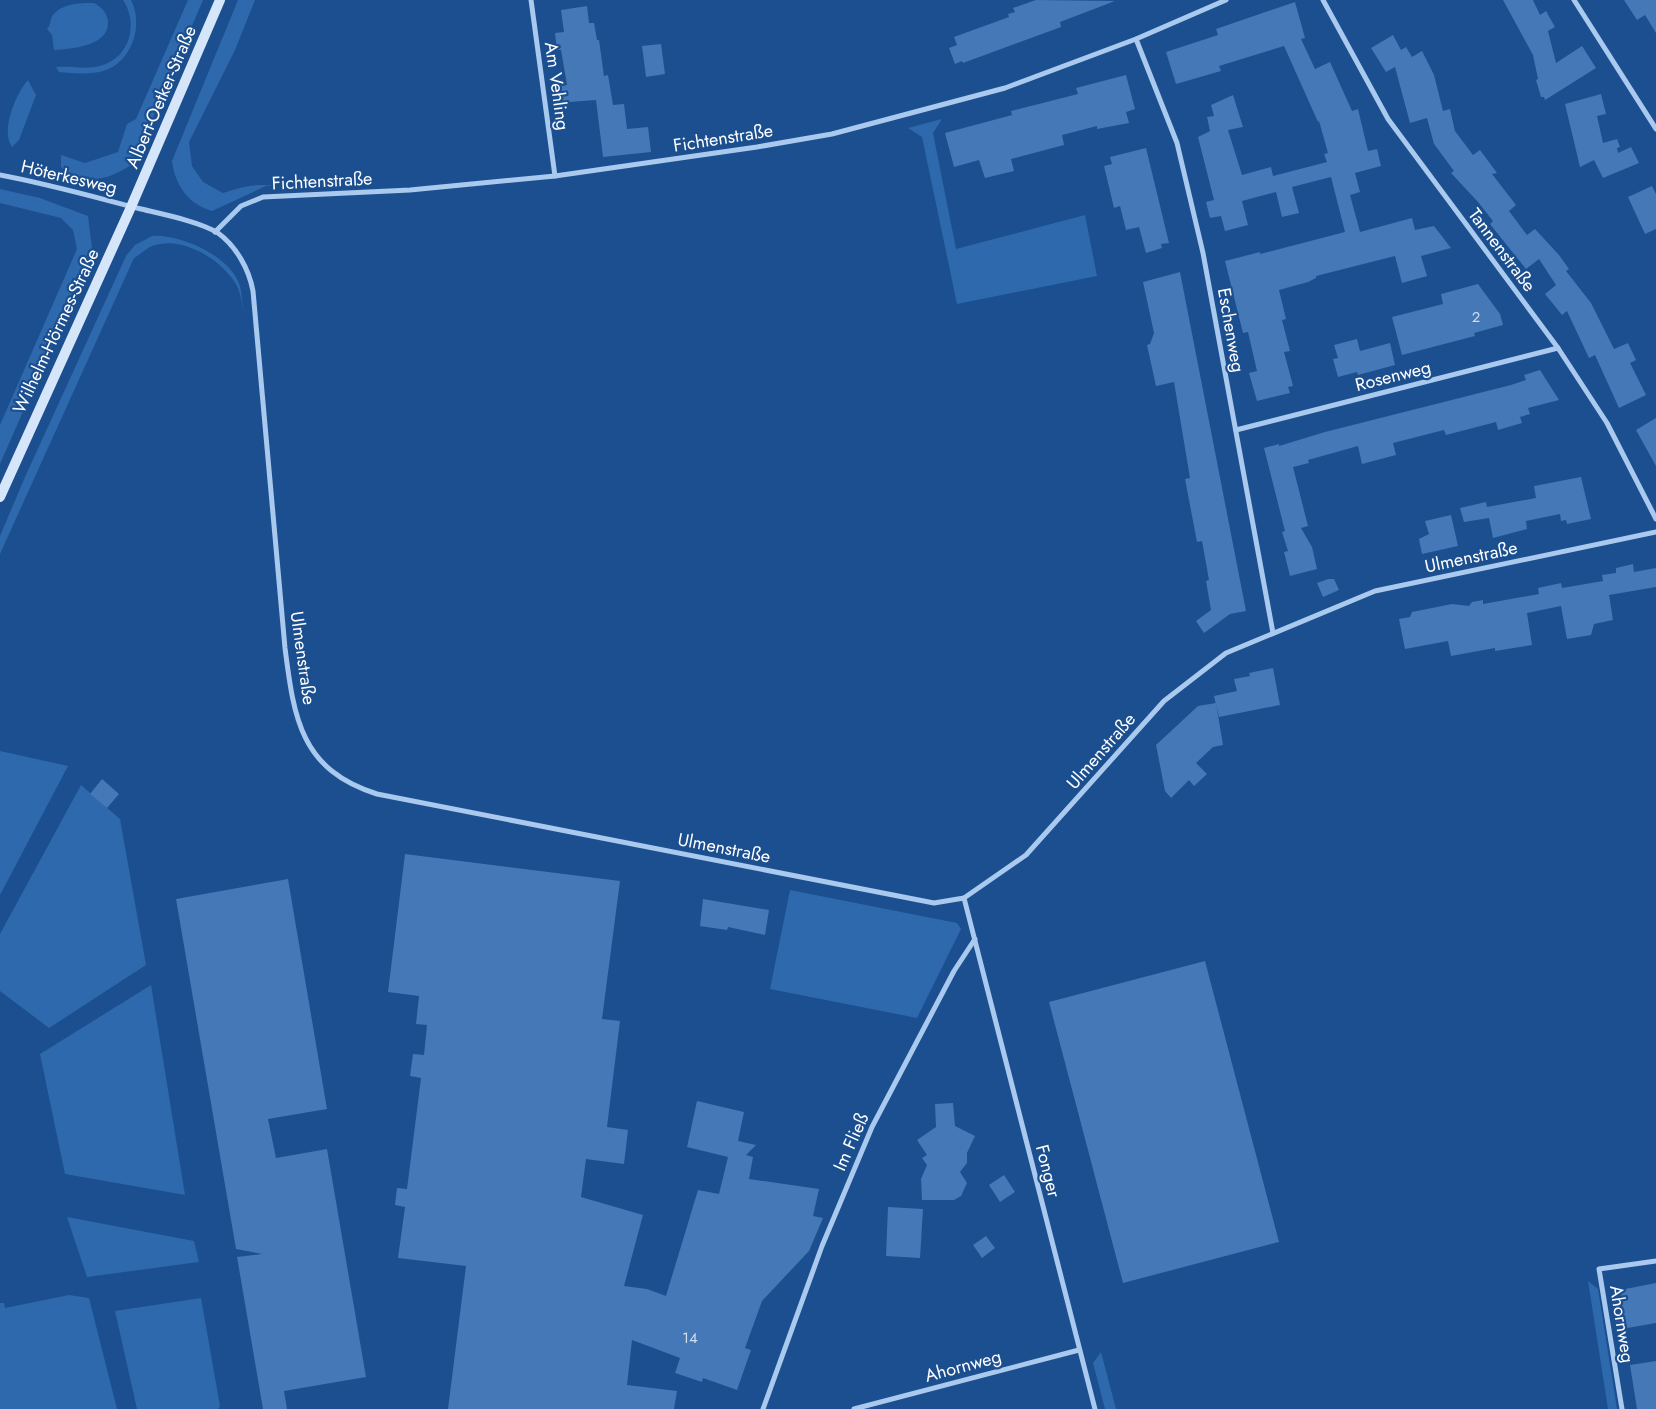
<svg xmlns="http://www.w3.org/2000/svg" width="1656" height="1409" viewBox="0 0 1656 1409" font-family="Jost,sans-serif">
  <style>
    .green { fill: #2e69ad }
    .building { fill: #4478b7 }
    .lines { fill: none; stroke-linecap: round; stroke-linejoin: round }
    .street { stroke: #a9c9ee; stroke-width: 5 }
    .secondary { stroke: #d6e6fa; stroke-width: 10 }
    .labels { text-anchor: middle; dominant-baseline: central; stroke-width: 4.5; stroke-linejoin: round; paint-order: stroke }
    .number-label { font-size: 15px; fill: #d0dded }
    .street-label { font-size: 18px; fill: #fff; stroke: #1b4f8f }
  </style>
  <rect width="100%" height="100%" fill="#1b4f8f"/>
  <g class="green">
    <path d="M 123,0 L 131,0 C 144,25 132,63 103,71 C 89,75 73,73 59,72 L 56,67 C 71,66 89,70 103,65 C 131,56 138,22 123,0 Z"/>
    <path d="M 188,0 L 203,0 L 133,164 C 105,181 99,181 68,176 L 61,167 L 61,155 L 85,163 L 118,152 L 127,124 L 136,119 Z"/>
    <path d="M 238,0 L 255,0 L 235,50 L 189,142 L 192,166 L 203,182 L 223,193 C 241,187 256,183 276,186 L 266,186 L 212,211 C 188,204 175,185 172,161 Z"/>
    <path d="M 94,3 C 101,7 107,12 108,21 C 110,46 72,49 54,50 L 52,35 L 47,29 C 51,25 50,19 53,15 C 63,3 79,3 94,3 Z"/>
    <path d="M 28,80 L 36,95 L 19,140 L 12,147 C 0,131 16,93 28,80 Z"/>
    <polygon points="942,119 933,133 956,249 1085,215 1097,276 957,304 922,137 908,128"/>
    <polygon points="0,189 40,198 88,216 92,248 87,266 0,464 0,425 77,249 73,230 61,218 0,203"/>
    <path d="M 152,236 C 180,234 231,256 240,286 C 242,294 242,304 244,313 C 242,305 241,294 237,286 C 223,260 180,233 150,247 C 145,250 139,255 134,258 L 0,554 L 0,536 L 25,477 L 126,256 L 135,245 Z"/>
    <polygon points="0,751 68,766 0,895"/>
    <polygon points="81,785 120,819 146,965 49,1028 0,991 0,934"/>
    <polygon points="790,890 957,923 961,929 917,1018 770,989"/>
    <polygon points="151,985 185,1195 65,1174 40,1054"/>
    <polygon points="67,1217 194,1241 199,1262 87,1277"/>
    <polygon points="1588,1281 1598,1289 1617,1409 1608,1409"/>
    <polygon points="69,1295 89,1298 117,1409 0,1409 0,1303 4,1303 5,1308"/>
    <polygon points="201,1298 220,1406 218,1409 137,1409 115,1311"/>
    <polygon points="1101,1352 1116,1409 1105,1409 1093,1363"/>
  </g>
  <g class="building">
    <polygon points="1036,0 1115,1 1060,22 1061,27 963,63 962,61 955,64 949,48 957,45 954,37 1009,17 1008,14 1015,12 1013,8"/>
    <polygon points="1503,0 1533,0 1540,15 1546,11 1555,27 1548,31 1556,63 1582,46 1596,68 1545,100 1544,97 1541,97 1536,80 1538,79 1533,55"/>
    <polygon points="1624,0 1656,0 1656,33 1645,15 1637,20"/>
    <polygon points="1295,2 1305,38 1301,39 1315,69 1330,62 1352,111 1358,109 1368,151 1377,149 1381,166 1355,173 1360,192 1350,195 1360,232 1412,218 1415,230 1434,226 1451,248 1421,256 1427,276 1402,283 1395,256 1316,276 1316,278 1308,282 1279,290 1286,319 1282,320 1290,351 1284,352 1293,386 1288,387 1290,393 1257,401 1249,373 1257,371 1248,332 1243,333 1225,261 1260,252 1260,254 1345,232 1331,177 1292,187 1299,213 1282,217 1276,192 1242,201 1248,225 1225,231 1221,216 1210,218 1206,202 1214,200 1198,137 1210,131 1207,117 1214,116 1211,105 1233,95 1243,127 1228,130 1242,175 1271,167 1273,176 1327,162 1324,154 1328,153 1319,121 1318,122 1284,46 1219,66 1221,71 1176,84 1166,52 1218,35 1216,29"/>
    <polygon points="587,6 589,23 594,23 597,40 599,40 604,76 608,75 613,105 624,104 627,129 648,127 651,152 603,157 596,100 556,103 554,86 567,85 561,50 557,50 555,33 564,32 561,10"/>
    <polygon points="1393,35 1401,50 1406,47 1412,57 1422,51 1434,75 1443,111 1450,109 1455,131 1473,155 1480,150 1497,173 1492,174 1516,205 1509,211 1527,235 1535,229 1559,255 1569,269 1566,271 1591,303 1614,349 1628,343 1636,360 1630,363 1646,395 1619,408 1595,355 1589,358 1567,311 1562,315 1545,294 1556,285 1539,259 1526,269 1490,224 1493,221 1478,202 1451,173 1454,171 1434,144 1427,118 1410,123 1395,67 1386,72 1371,48"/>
    <polygon points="661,44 665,74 646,77 642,46"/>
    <polygon points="1126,75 1135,109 1126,112 1129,123 1097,129 1097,126 1062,135 1064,145 1011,159 1014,171 985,178 979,160 954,167 945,133 1012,115 1011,111 1078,94 1076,88"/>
    <polygon points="1601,94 1606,114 1597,116 1603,143 1617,139 1620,147 1617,148 1618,153 1631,147 1639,163 1603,178 1594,160 1580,167 1565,104"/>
    <polygon points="1146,148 1169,243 1161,244 1162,248 1146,253 1139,227 1126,230 1120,206 1114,208 1104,166 1112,164 1110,157"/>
    <polygon points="1652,186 1656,194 1656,229 1645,234 1628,197"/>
    <polygon points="1180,272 1246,611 1230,614 1204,633 1196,621 1211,610 1206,581 1209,580 1202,541 1197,542 1185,479 1190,478 1174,382 1156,386 1147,345 1150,344 1154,333 1143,282"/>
    <polygon points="1478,284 1500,314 1503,325 1474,333 1475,336 1402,355 1392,317 1443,304 1441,294"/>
    <polygon points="1357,339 1360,351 1390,343 1395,365 1358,375 1357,372 1338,377 1333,359 1338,358 1334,345"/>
    <polygon points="1540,370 1559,400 1528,408 1530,414 1520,417 1522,423 1498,430 1496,422 1446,435 1444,430 1393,443 1396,455 1362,464 1358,446 1308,460 1309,463 1293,467 1308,526 1301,528 1312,547 1317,569 1290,576 1284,552 1288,551 1282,532 1285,531 1264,448 1279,444 1279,446 1325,432 1511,385 1526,380 1524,375"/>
    <polygon points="1656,418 1656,466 1636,430"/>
    <polygon points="1581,477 1591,519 1567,524 1566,520 1561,521 1560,514 1526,521 1527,529 1493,538 1489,518 1464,522 1460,508 1486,502 1487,507 1536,498 1534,486"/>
    <polygon points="1451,515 1458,546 1422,554 1419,539 1429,534 1425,521"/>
    <polygon points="1633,564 1634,572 1656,568 1656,587 1609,595 1613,620 1594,624 1591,635 1567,639 1561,606 1527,613 1532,645 1495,651 1495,648 1451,656 1448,641 1405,649 1399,619 1410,617 1412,612 1452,604 1469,606 1472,602 1483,600 1483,604 1539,594 1538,588 1561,583 1562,588 1603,581 1602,575 1616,573 1616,568"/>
    <polygon points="1328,579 1334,579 1339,590 1323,597 1317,583"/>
    <polygon points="1273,668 1280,705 1219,717 1214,696 1237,691 1234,679 1250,676 1249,673"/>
    <polygon points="1216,703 1223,745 1213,747 1196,763 1207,774 1194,786 1189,780 1171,798 1165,791 1156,745 1198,706"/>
    <polygon points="102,779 119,794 107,808 90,794"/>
    <polygon points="405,854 620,881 602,1019 620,1021 607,1127 628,1130 624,1164 586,1159 581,1197 643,1215 624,1286 647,1289 666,1296 698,1190 719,1194 728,1157 687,1147 697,1101 744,1112 738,1141 756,1145 746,1155 753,1157 749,1179 819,1189 813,1216 823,1218 809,1251 762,1301 745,1348 751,1350 737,1390 703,1378 702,1382 675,1373 680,1358 632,1340 627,1385 677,1391 674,1409 448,1409 466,1266 398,1258 405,1207 395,1205 397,1188 407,1189 421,1078 410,1076 413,1054 424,1055 427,1025 416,1024 419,996 388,992"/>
    <polygon points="288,879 327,1109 268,1119 276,1158 327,1149 366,1377 284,1391 287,1409 263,1409 237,1257 262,1254 236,1249 176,899"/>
    <polygon points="703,899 769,910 765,935 728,927 727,930 700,926"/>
    <polygon points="1205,961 1279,1242 1123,1283 1049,1002"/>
    <polygon points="953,1103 955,1126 975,1136 967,1153 967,1163 960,1172 967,1183 961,1196 954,1200 922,1200 921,1179 927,1165 922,1158 927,1155 917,1140 936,1127 935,1104"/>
    <polygon points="1004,1175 1015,1192 1000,1202 989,1185"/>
    <polygon points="888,1207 923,1209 920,1258 886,1256"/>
    <polygon points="986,1236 995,1248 982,1258 973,1245"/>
    <polygon points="1656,1283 1656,1323 1616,1330 1614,1314 1623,1313 1620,1290"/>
    <polygon points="1656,1361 1656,1409 1637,1409 1630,1365"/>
  </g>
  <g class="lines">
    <g class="street">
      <polyline points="531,0 555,176"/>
      <polyline points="1323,0 1388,119 1558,348 1607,423 1656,519"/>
      <polyline points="1574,0 1656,129"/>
      <polyline points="1136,39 1177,143 1203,253 1273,633"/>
      <path d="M 0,175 C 48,184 94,197 141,209 C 162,214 201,222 218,233 C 236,246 249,269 253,291 L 285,648 C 294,719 301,770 377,794 L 934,903 L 964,898 L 1026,855 L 1164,701 L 1226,653 L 1375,591 L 1656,532"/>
      <polyline points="215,232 241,206 263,197 410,190 555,176 757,147 832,134 1005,88 1136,39 1226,0"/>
      <polyline points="1236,430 1558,348"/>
      <polyline points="964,898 1095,1409"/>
      <polyline points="763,1409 822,1246 872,1127 954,971 975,939"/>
      <polyline points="854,1409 1079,1350"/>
      <polyline points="1622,1409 1599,1269 1656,1261"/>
    </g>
    <polyline class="secondary" points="0,497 131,207 220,0"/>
  </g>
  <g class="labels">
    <g class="number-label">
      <text x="1476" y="317">2</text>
      <text x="690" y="1338">14</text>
    </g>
    <g class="street-label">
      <text transform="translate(557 86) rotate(82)">Am Vehling</text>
      <text transform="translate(161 97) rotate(-67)">Albert-Oetker-Straße</text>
      <text transform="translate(723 138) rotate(-9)">Fichtenstraße</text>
      <text transform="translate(69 177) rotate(13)">Höterkesweg</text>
      <text transform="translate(322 181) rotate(-3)">Fichtenstraße</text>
      <text transform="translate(1502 250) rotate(53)">Tannenstraße</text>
      <text transform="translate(1231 330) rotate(80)">Eschenweg</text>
      <text transform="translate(56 331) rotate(-65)">Wilhelm-Hörmes-Straße</text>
      <text transform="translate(1393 376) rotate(-14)">Rosenweg</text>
      <text transform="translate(1471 557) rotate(-12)">Ulmenstraße</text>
      <text transform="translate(303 658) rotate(82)">Ulmenstraße</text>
      <text transform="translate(1101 751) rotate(-49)">Ulmenstraße</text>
      <text transform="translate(724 848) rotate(11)">Ulmenstraße</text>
      <text transform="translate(851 1142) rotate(-66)">Im Fließ</text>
      <text transform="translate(1048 1171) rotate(76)">Fonger</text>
      <text transform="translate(1622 1324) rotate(81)">Ahornweg</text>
      <text transform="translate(963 1366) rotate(-15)">Ahornweg</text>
    </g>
  </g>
</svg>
